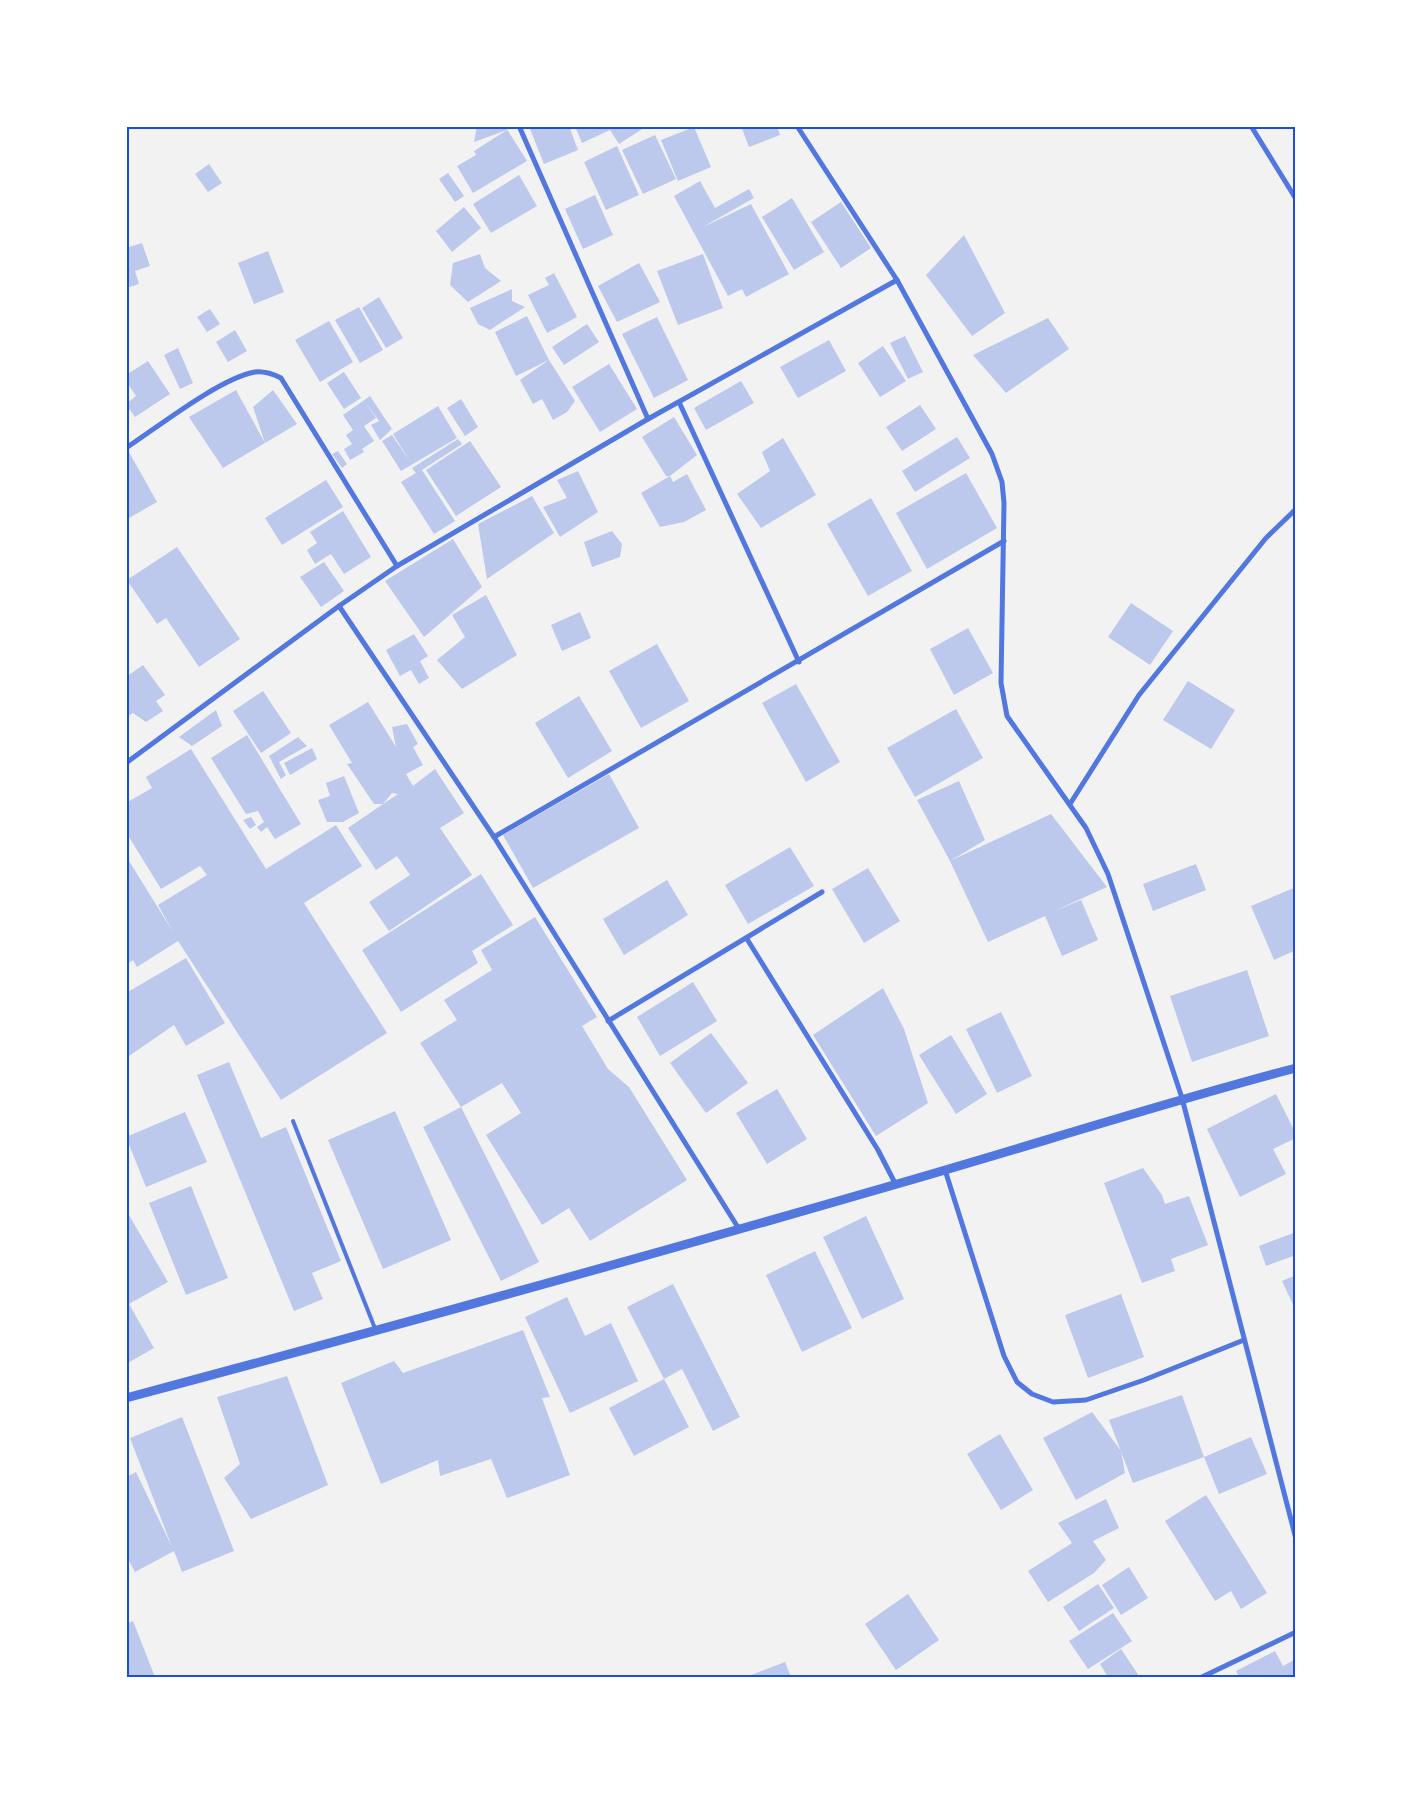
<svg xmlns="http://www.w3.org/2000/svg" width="1422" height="1803" viewBox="0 0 1422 1803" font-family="Rubik,sans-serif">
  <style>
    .building { fill: #bdc9ec; fill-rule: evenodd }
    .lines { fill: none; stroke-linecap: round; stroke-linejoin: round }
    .service { stroke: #5277de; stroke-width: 4 }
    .minor { stroke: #5277de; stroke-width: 5 }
    .tertiary { stroke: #5277de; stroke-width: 9 }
    .neatline { fill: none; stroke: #1d4ed8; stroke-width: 2 }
  </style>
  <rect width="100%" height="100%" fill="#f2f2f2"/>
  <g class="building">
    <polygon points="477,126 505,126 527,161 473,193 457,166 476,155 474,151 507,130 474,142"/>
    <polygon points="536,126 569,126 578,150 544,164 530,129"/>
    <polygon points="575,126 608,126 609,129 613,126 647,126 619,144 610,130 582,143"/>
    <polygon points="741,126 777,126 780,135 749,147"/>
    <polygon points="694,127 711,167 678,181 661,140"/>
    <polygon points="655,135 676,179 643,194 622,150"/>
    <polygon points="617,146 639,195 606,210 584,162"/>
    <polygon points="209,164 222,183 208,192 195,174"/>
    <polygon points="448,173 464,196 455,202 439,179"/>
    <polygon points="519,175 537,206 491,233 473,204"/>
    <polygon points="700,181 715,208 749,189 754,198 701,228 751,204 789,274 746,297 742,289 728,296 674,196"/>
    <polygon points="595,195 613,235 583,249 565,209"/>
    <polygon points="792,198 824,252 794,270 762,217"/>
    <polygon points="841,202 871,248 841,268 811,222"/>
    <polygon points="464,207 481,228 452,252 436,231"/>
    <polygon points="964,235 1005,313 972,336 926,275"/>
    <polygon points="142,243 150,266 135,271 139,284 126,288 126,248"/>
    <polygon points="268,251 284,292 254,304 238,263"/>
    <polygon points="480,254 485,268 501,281 468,302 450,285 453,263"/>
    <polygon points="703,254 723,308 678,325 657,271"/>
    <polygon points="639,263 660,302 617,322 598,286"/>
    <polygon points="554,273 577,317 547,333 528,295 549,285 545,278"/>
    <polygon points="512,289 512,301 525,307 490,330 478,324 470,308"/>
    <polygon points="379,297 403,338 386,348 362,308"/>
    <polygon points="359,307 383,350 360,363 335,320"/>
    <polygon points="210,309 220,324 207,332 197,317"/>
    <polygon points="527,316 549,360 516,376 495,332"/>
    <polygon points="657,317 688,380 654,398 622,334"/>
    <polygon points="1048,318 1069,349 1006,393 973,355"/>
    <polygon points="329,321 353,362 320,382 295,340"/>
    <polygon points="587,324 599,342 564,365 552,347"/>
    <polygon points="235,330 247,351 228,362 216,342"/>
    <polygon points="905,336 923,372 908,379 890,343"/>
    <polygon points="829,340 846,371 798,398 780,367"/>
    <polygon points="883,346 906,381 880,397 858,363"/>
    <polygon points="178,348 193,383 180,389 164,355"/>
    <polygon points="549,360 575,401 567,412 553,420 542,399 533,404 520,380"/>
    <polygon points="148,361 170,394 135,417 126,404 136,396 126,381 126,375"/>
    <polygon points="609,364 637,409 600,432 572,387"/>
    <polygon points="344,372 361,398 344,409 327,383"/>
    <polygon points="741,381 754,403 706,430 694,408"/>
    <polygon points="236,390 265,443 223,468 189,417"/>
    <polygon points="273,390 297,424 265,443 253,407"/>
    <polygon points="370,396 392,429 380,440 371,425 379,421 366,403 376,418 364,426 374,441 362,449 364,452 350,460 344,449 352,444 346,435 353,430 343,415"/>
    <polygon points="461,399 478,427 465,436 447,408"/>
    <polygon points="920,405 936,429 902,451 886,427"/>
    <polygon points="438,406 457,438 401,471 382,441 392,435 409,460 393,434"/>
    <polygon points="674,417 697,455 670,476 666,476 642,437"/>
    <polygon points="957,437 970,458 915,492 902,471"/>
    <polygon points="783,438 816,495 761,528 737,494 770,471 762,452"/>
    <polygon points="458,439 462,444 422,470 455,521 434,534 401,482 416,473 412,468"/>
    <polygon points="470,441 501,487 456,516 426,470"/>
    <polygon points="338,451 347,464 342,468 332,454"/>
    <polygon points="129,452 157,502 129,518 126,515 126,455"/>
    <polygon points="578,471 598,512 560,537 543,507 567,498 557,480"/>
    <polygon points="966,473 997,528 927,569 896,513"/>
    <polygon points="687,474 706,510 684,522 660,527 641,493 670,476 673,482"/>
    <polygon points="326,480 343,507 282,545 265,518"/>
    <polygon points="532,496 554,533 487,579 478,524"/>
    <polygon points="871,498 912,571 868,596 827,524"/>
    <polygon points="343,511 371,557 344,574 331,554 315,564 307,550 317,543 310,532"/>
    <polygon points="612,531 622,544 620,557 592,567 584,542"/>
    <polygon points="453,539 482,587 424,637 385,581"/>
    <polygon points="177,547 240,639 199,667 166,618 157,624 127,580"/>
    <polygon points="324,562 344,591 321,607 300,577"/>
    <polygon points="486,595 517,655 462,689 437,660 465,637 452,615"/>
    <polygon points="1131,603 1173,631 1150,665 1108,637"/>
    <polygon points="580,612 591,638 562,651 551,625"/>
    <polygon points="968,628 993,673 954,695 930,649"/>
    <polygon points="414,634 428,656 420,661 429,678 419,684 411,670 400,676 386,650"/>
    <polygon points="657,644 689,701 641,728 609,671"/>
    <polygon points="143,665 165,695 156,701 163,711 146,722 133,713 126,717 126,677"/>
    <polygon points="1188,681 1235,710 1211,749 1163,720"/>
    <polygon points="796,684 840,762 806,782 762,703"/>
    <polygon points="263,691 291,733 261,753 233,711"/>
    <polygon points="579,696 612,751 568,778 535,723"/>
    <path d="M 368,702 L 396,747 L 392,727 L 407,724 L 418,744 L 413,747 L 423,765 L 406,774 L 413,786 L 435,769 L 464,813 L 440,828 L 472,875 L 389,931 L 369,902 L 410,875 L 397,856 L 376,870 L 348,828 L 383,804 L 374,804 L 347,764 L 352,763 L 329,725 ZM 392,793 L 398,794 L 383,804 Z"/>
    <polygon points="956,709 983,758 915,797 887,748"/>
    <polygon points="216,710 222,726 192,746 179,737"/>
    <polygon points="247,735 301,824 275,839 267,827 261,832 257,827 264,822 258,811 246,814 211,758"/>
    <polygon points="298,737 307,746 279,762 286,775 281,779 269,756"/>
    <polygon points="312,748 317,759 290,775 284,763"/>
    <polygon points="191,749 266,869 336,825 362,866 304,903 387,1033 281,1100 178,941 137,967 133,960 126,965 126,856 173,932 158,905 207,875 200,866 161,889 126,832 126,803 152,788 146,777"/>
    <polygon points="609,774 639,828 533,888 503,835"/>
    <polygon points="344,776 359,813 343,822 327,822 318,800 330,796 326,783"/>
    <polygon points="959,781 985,840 952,860 1051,814 1107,887 1052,912 1081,900 1098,940 1062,956 1045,916 988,942 950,861 917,800"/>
    <polygon points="251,817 256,825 250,829 243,820"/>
    <polygon points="790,847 814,886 748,924 725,885"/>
    <polygon points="1196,864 1206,890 1153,911 1143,884"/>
    <polygon points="868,868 900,921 864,943 832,889"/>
    <polygon points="481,874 513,925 472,951 478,963 401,1012 362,950"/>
    <polygon points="667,880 688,915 624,955 603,919"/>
    <polygon points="1296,887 1296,950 1274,960 1251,906"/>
    <polygon points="535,917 597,1017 582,1026 608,1069 629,1087 687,1180 590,1241 569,1208 542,1225 486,1135 521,1113 502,1083 461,1107 420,1043 457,1020 444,1000 492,970 481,950"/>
    <polygon points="186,958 225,1023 186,1046 174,1025 126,1058 126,993"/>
    <polygon points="1247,970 1269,1036 1192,1062 1170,996"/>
    <polygon points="693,982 717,1021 660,1056 637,1017"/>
    <polygon points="883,988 904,1029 928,1103 876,1136 813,1035"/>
    <polygon points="1001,1012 1032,1076 997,1093 966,1029"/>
    <polygon points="711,1033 748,1083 706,1113 670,1063"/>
    <polygon points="951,1035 987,1094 956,1114 919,1055"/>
    <polygon points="229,1062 261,1138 286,1127 341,1261 312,1273 323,1299 294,1311 197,1075"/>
    <polygon points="777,1089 807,1139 767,1164 736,1113"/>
    <polygon points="1276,1094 1296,1134 1296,1138 1273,1149 1286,1174 1240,1197 1207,1129"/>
    <polygon points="461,1107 539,1262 501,1281 423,1127"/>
    <polygon points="395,1111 451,1240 383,1269 328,1140"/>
    <polygon points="185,1112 207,1162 146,1187 126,1137"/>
    <polygon points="1143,1168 1162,1195 1165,1204 1189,1196 1208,1245 1171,1259 1175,1271 1142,1283 1104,1183"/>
    <polygon points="191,1186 228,1278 186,1295 149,1203"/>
    <polygon points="126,1210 168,1282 129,1304 154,1348 126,1364"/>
    <polygon points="866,1216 904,1299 862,1319 823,1237"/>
    <polygon points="1296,1232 1296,1255 1266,1266 1259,1246"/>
    <polygon points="815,1251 852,1328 802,1352 766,1275"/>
    <polygon points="1296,1275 1296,1311 1282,1281"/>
    <polygon points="673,1284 740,1417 713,1431 682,1369 664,1379 627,1307"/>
    <polygon points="1121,1294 1144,1357 1088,1378 1065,1315"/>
    <polygon points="567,1297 585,1336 611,1323 638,1381 570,1413 525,1317"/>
    <polygon points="523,1330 550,1397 542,1398 570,1475 507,1498 491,1459 440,1476 438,1460 381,1484 341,1383 394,1361 403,1373"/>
    <polygon points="287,1376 328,1485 251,1519 224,1478 240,1464 217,1397"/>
    <polygon points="664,1379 689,1427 634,1456 609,1408"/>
    <polygon points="1182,1395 1204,1457 1133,1483 1109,1420"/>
    <polygon points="1092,1412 1121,1451 1125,1473 1076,1500 1043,1438"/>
    <polygon points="182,1417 234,1551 182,1572 174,1551 135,1572 126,1555 126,1477 136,1472 172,1547 130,1438"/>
    <polygon points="1000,1434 1033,1490 1001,1510 967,1454"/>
    <polygon points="1251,1437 1267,1474 1219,1494 1204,1457"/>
    <polygon points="1206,1495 1267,1593 1241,1609 1231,1591 1215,1601 1165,1521"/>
    <polygon points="1106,1499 1119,1528 1093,1541 1106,1560 1094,1573 1048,1602 1028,1571 1072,1543 1058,1523"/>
    <polygon points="1129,1567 1148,1598 1121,1615 1102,1585"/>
    <polygon points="1098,1584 1114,1608 1079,1631 1063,1607"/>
    <polygon points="908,1594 939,1640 896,1670 865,1624"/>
    <polygon points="1113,1613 1132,1641 1088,1669 1069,1641"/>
    <polygon points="133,1621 155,1677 126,1677 126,1624"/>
    <polygon points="1121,1649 1139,1676 1138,1677 1108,1677 1100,1664"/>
    <polygon points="1275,1651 1283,1666 1294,1660 1296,1677 1239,1677 1236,1671"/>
    <polygon points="785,1662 791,1677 746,1677"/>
  </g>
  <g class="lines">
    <polyline class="service" points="293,1121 376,1331"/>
    <g class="minor">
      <polyline points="519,126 648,419"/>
      <polyline points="797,126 897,280 992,454 1002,482 1004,503 1001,683 1007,716 1086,828 1108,874 1182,1098 1296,1539"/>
      <polyline points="1251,126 1296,199"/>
      <polyline points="679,402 799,662"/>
      <path d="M 126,448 C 158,427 220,378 255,372 C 264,371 273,374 281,378 L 397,566"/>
      <polyline points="339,606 494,837 739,1229"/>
      <polyline points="126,763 339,606 397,566 648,419 897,280"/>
      <polyline points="1070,804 1139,695 1266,538 1296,509"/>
      <polyline points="494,837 1004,541"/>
      <polyline points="747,939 878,1150 896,1185"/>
      <polyline points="608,1021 822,892"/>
      <polyline points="945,1170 1004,1356 1017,1382 1032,1394 1053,1402 1086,1400 1144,1380 1244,1340"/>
      <polyline points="1202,1677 1296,1632"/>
    </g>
    <path class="tertiary" d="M 126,1398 C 384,1329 641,1258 897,1184 C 1030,1146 1162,1103 1296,1068"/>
  </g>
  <rect width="1422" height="1803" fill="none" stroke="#ffffff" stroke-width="255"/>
  <rect x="128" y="128" width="1166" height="1548" class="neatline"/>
</svg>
